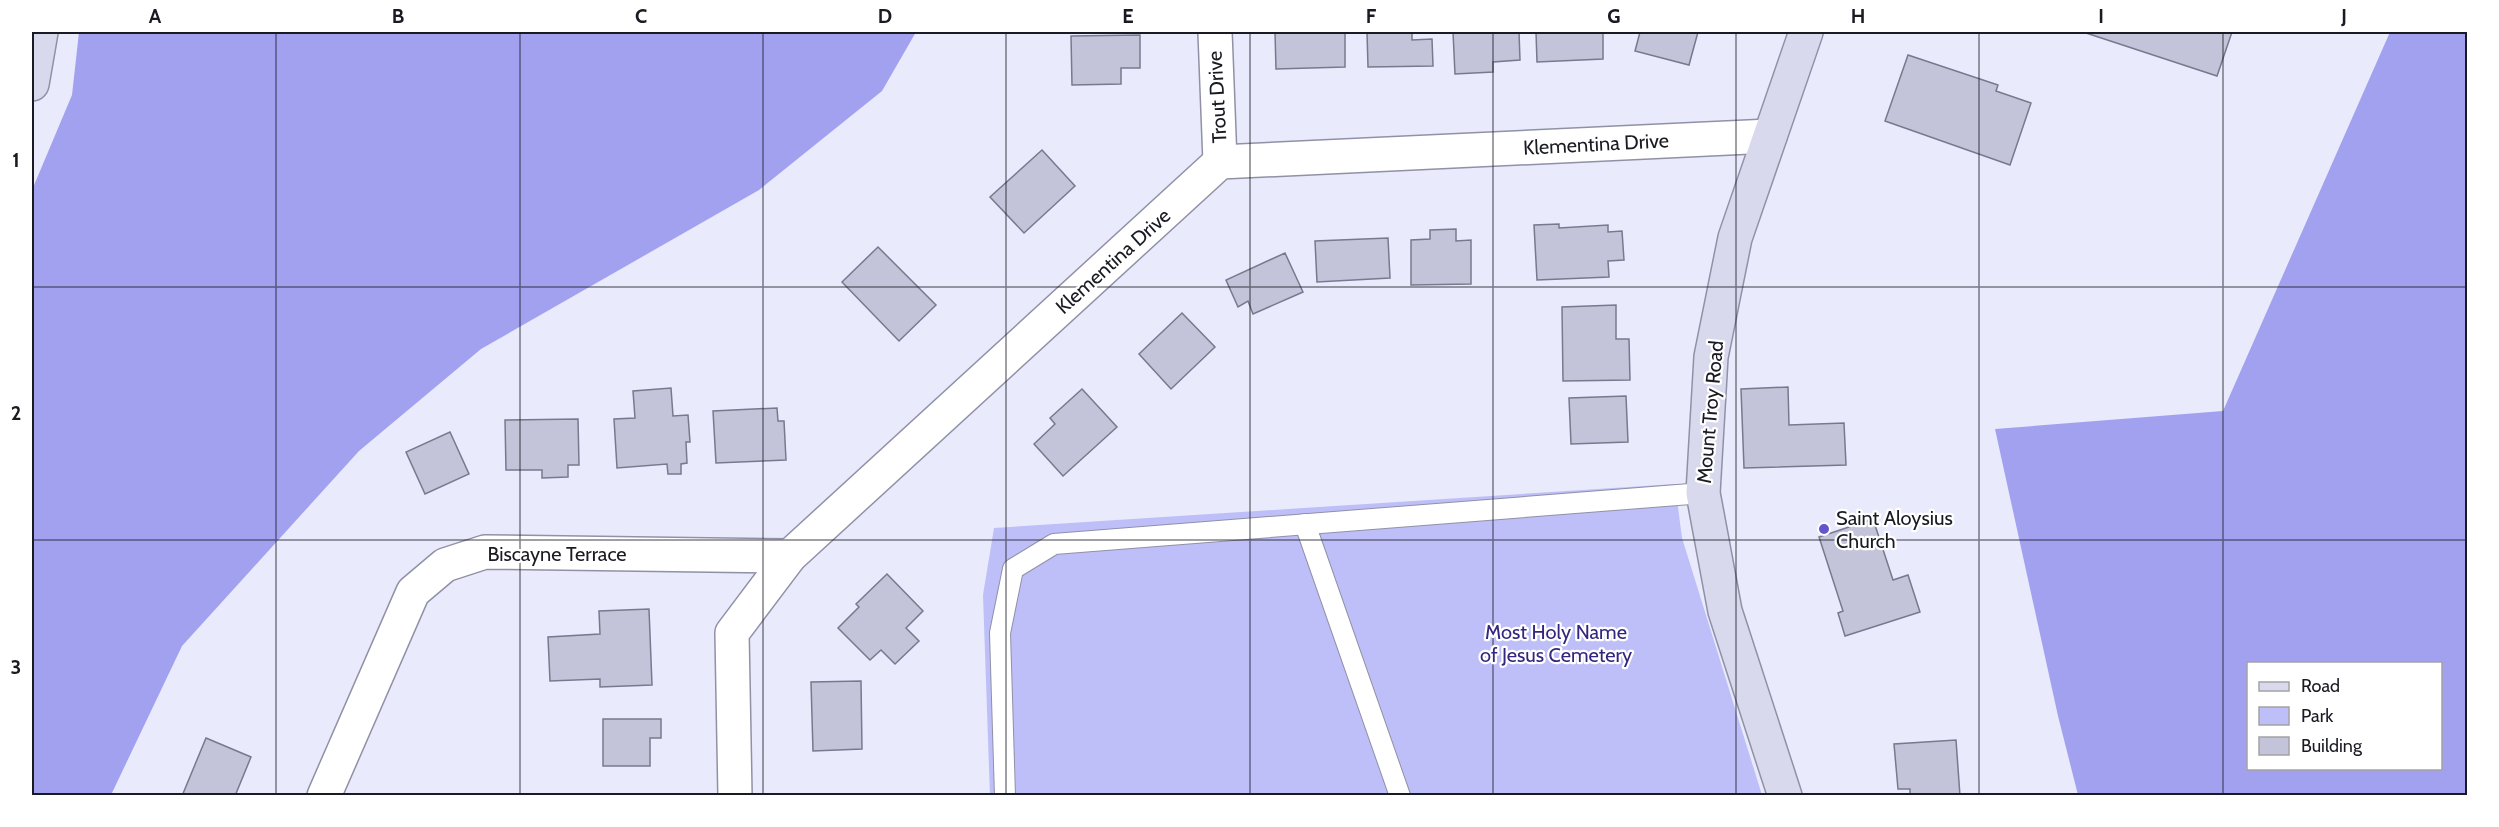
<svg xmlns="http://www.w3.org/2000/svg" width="2499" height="827" viewBox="0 0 2499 827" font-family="Cabin,sans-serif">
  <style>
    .green { fill: #bebff8 }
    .forest { fill: #a2a1f0; fill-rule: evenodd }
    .building { fill: #c3c4da; stroke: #78798d; stroke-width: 1.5 }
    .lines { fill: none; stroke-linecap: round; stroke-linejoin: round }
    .lane-casing { stroke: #9091a6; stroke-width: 22 }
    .street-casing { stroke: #9091a6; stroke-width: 36 }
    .secondary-casing { stroke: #9091a6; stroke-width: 36 }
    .lane { stroke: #fff; stroke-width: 20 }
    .street { stroke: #fff; stroke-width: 33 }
    .secondary { stroke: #d9d9ee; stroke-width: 33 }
    .grid { fill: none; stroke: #191a22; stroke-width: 1.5; stroke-opacity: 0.55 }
    .poi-dot { fill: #6255ce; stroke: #fff; stroke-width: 2 }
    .labels { text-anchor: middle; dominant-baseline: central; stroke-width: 4.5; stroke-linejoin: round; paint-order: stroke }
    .street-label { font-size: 20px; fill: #191a22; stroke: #fff }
    .poi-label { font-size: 20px; fill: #191a22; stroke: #fff; text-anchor: start }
    .park-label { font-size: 20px; fill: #34267f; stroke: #fff }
    .neatline { fill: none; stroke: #191a22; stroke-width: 2 }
    .grid-label { font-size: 20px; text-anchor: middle; font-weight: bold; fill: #191a22 }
  </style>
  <rect width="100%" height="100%" fill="#e9eafc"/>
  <polygon class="green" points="1675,484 1682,538 1762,795 990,796 983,595 994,528"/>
  <g class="forest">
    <polygon points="79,32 916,32 882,91 759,190 481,349 359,451 182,646 111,795 32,795 32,190 72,95"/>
    <path d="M 2390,32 L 2467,32 L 2467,795 L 2078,795 L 2058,716 L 1995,429 L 2223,411 ZM 2248,664 L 2440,664 L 2440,768 L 2248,768 Z"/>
  </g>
  <g class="building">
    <polygon points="1275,32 1345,32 1345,67 1276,69"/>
    <polygon points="1367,32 1412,32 1412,40 1432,39 1433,66 1368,67"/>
    <polygon points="1453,32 1519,32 1520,60 1493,62 1493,72 1455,74"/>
    <polygon points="1536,32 1603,32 1603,59 1537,62"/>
    <polygon points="1640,32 1698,32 1689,65 1635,51"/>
    <polygon points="2083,32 2232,32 2217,76"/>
    <polygon points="1140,35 1140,68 1121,68 1121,84 1072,85 1071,36"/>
    <polygon points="1908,55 1998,85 1996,91 2031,103 2010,165 1885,121"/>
    <polygon points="1042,150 1075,186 1024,233 990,197"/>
    <polygon points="1559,224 1559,228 1608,225 1608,232 1622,231 1624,260 1608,261 1609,277 1537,280 1534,225"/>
    <polygon points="1456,229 1456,241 1471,240 1471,284 1411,285 1411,240 1430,239 1430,230"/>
    <polygon points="1388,238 1390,278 1317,282 1315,241"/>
    <polygon points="878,247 936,305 899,341 842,282"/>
    <polygon points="1285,253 1303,292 1253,314 1248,301 1238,307 1226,280"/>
    <polygon points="1616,305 1616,339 1629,339 1630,380 1563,381 1562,307"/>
    <polygon points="1182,313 1215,347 1171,389 1139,354"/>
    <polygon points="1788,387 1789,425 1844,423 1846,465 1744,468 1741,389"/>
    <polygon points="671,388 673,416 688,415 690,442 686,442 687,463 681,464 681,474 668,474 667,464 617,468 614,419 635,418 633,391"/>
    <polygon points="1082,389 1117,427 1063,476 1034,444 1055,424 1050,418"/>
    <polygon points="1626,396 1628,442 1571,444 1569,398"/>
    <polygon points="777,408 778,421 784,421 786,460 716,463 713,411"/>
    <polygon points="578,419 579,465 568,465 568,477 542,478 542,470 506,470 505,420"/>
    <polygon points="450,432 469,474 425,494 406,452"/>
    <polygon points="1873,519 1893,580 1908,575 1920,612 1845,636 1838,613 1843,611 1819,537"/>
    <polygon points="887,574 923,611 906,628 919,641 895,664 881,650 870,660 838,628 859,607 856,604"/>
    <polygon points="649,609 652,685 600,687 600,679 550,681 548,637 600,634 599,611"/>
    <polygon points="861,681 862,749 813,751 811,682"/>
    <polygon points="603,719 661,719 661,738 650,738 650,766 603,766"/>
    <polygon points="206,738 251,757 235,796 182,796"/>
    <polygon points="1956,740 1960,796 1910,796 1910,789 1898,789 1894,744"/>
  </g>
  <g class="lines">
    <defs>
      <g id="lane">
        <polyline points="1305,524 1400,796"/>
        <polyline points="1005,796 1000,633 1013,569 1054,544 1703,493"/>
      </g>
      <g id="street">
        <polyline points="1215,32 1220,162"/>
        <polyline points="324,796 413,592 445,565 485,552 790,556"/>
        <polyline points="735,796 732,633 790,556 1220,162 1770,136"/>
      </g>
      <g id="secondary">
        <polyline points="32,84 41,32"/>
        <polyline points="1785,796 1725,611 1703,493 1711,357 1735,238 1806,32"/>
      </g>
    </defs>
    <use href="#lane" class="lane-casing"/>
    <use href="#street" class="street-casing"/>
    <use href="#secondary" class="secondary-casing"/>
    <use href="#lane" class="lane"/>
    <use href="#street" class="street"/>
    <use href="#secondary" class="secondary"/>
  </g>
  <path class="grid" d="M 276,32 L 276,796M 520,32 L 520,796M 763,32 L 763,796M 1006,32 L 1006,796M 1250,32 L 1250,796M 1493,32 L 1493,796M 1736,32 L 1736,796M 1979,32 L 1979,796M 2223,32 L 2223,796M 32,287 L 2468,287M 32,540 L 2468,540"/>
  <circle class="poi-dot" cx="1824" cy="529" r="6"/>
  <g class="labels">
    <g class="street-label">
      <text transform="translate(1217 97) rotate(-93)">Trout Drive</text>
      <text transform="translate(1596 144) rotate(-3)">Klementina Drive</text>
      <text transform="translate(1113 261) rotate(-42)">Klementina Drive</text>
      <text transform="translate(1710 412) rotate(-85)">Mount Troy Road</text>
      <text x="557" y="554">Biscayne Terrace</text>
    </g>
    <g class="poi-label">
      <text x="1836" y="518">Saint Aloysius<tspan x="1836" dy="23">Church</tspan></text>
    </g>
    <g class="park-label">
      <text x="1556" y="632">Most Holy Name<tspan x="1556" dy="23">of Jesus Cemetery</tspan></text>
    </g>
  </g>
  <rect width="2499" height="827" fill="none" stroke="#ffffff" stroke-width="66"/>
  <rect x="2247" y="662" width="195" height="108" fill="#ffffff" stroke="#a3a3a7" stroke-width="1.5"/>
  <rect x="2259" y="682" width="30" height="9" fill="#d9d9ee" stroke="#a3a3a7" stroke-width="1.5"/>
  <text x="2301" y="692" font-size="18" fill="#191a22">Road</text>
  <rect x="2259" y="707" width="30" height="18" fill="#bebff8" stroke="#a3a3a7" stroke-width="1.5"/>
  <text x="2301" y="722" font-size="18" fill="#191a22">Park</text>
  <rect x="2259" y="737" width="30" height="18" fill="#c3c4da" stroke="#a3a3a7" stroke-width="1.5"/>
  <text x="2301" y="752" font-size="18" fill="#191a22">Building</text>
  <rect x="33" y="33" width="2433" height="761" class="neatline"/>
  <g class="grid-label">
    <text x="155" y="23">A</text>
    <text x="398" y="23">B</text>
    <text x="641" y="23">C</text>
    <text x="885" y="23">D</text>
    <text x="1128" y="23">E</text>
    <text x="1371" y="23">F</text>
    <text x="1614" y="23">G</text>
    <text x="1858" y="23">H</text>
    <text x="2101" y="23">I</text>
    <text x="2344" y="23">J</text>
    <text x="16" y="167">1</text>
    <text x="16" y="420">2</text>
    <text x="16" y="674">3</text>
  </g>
</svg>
